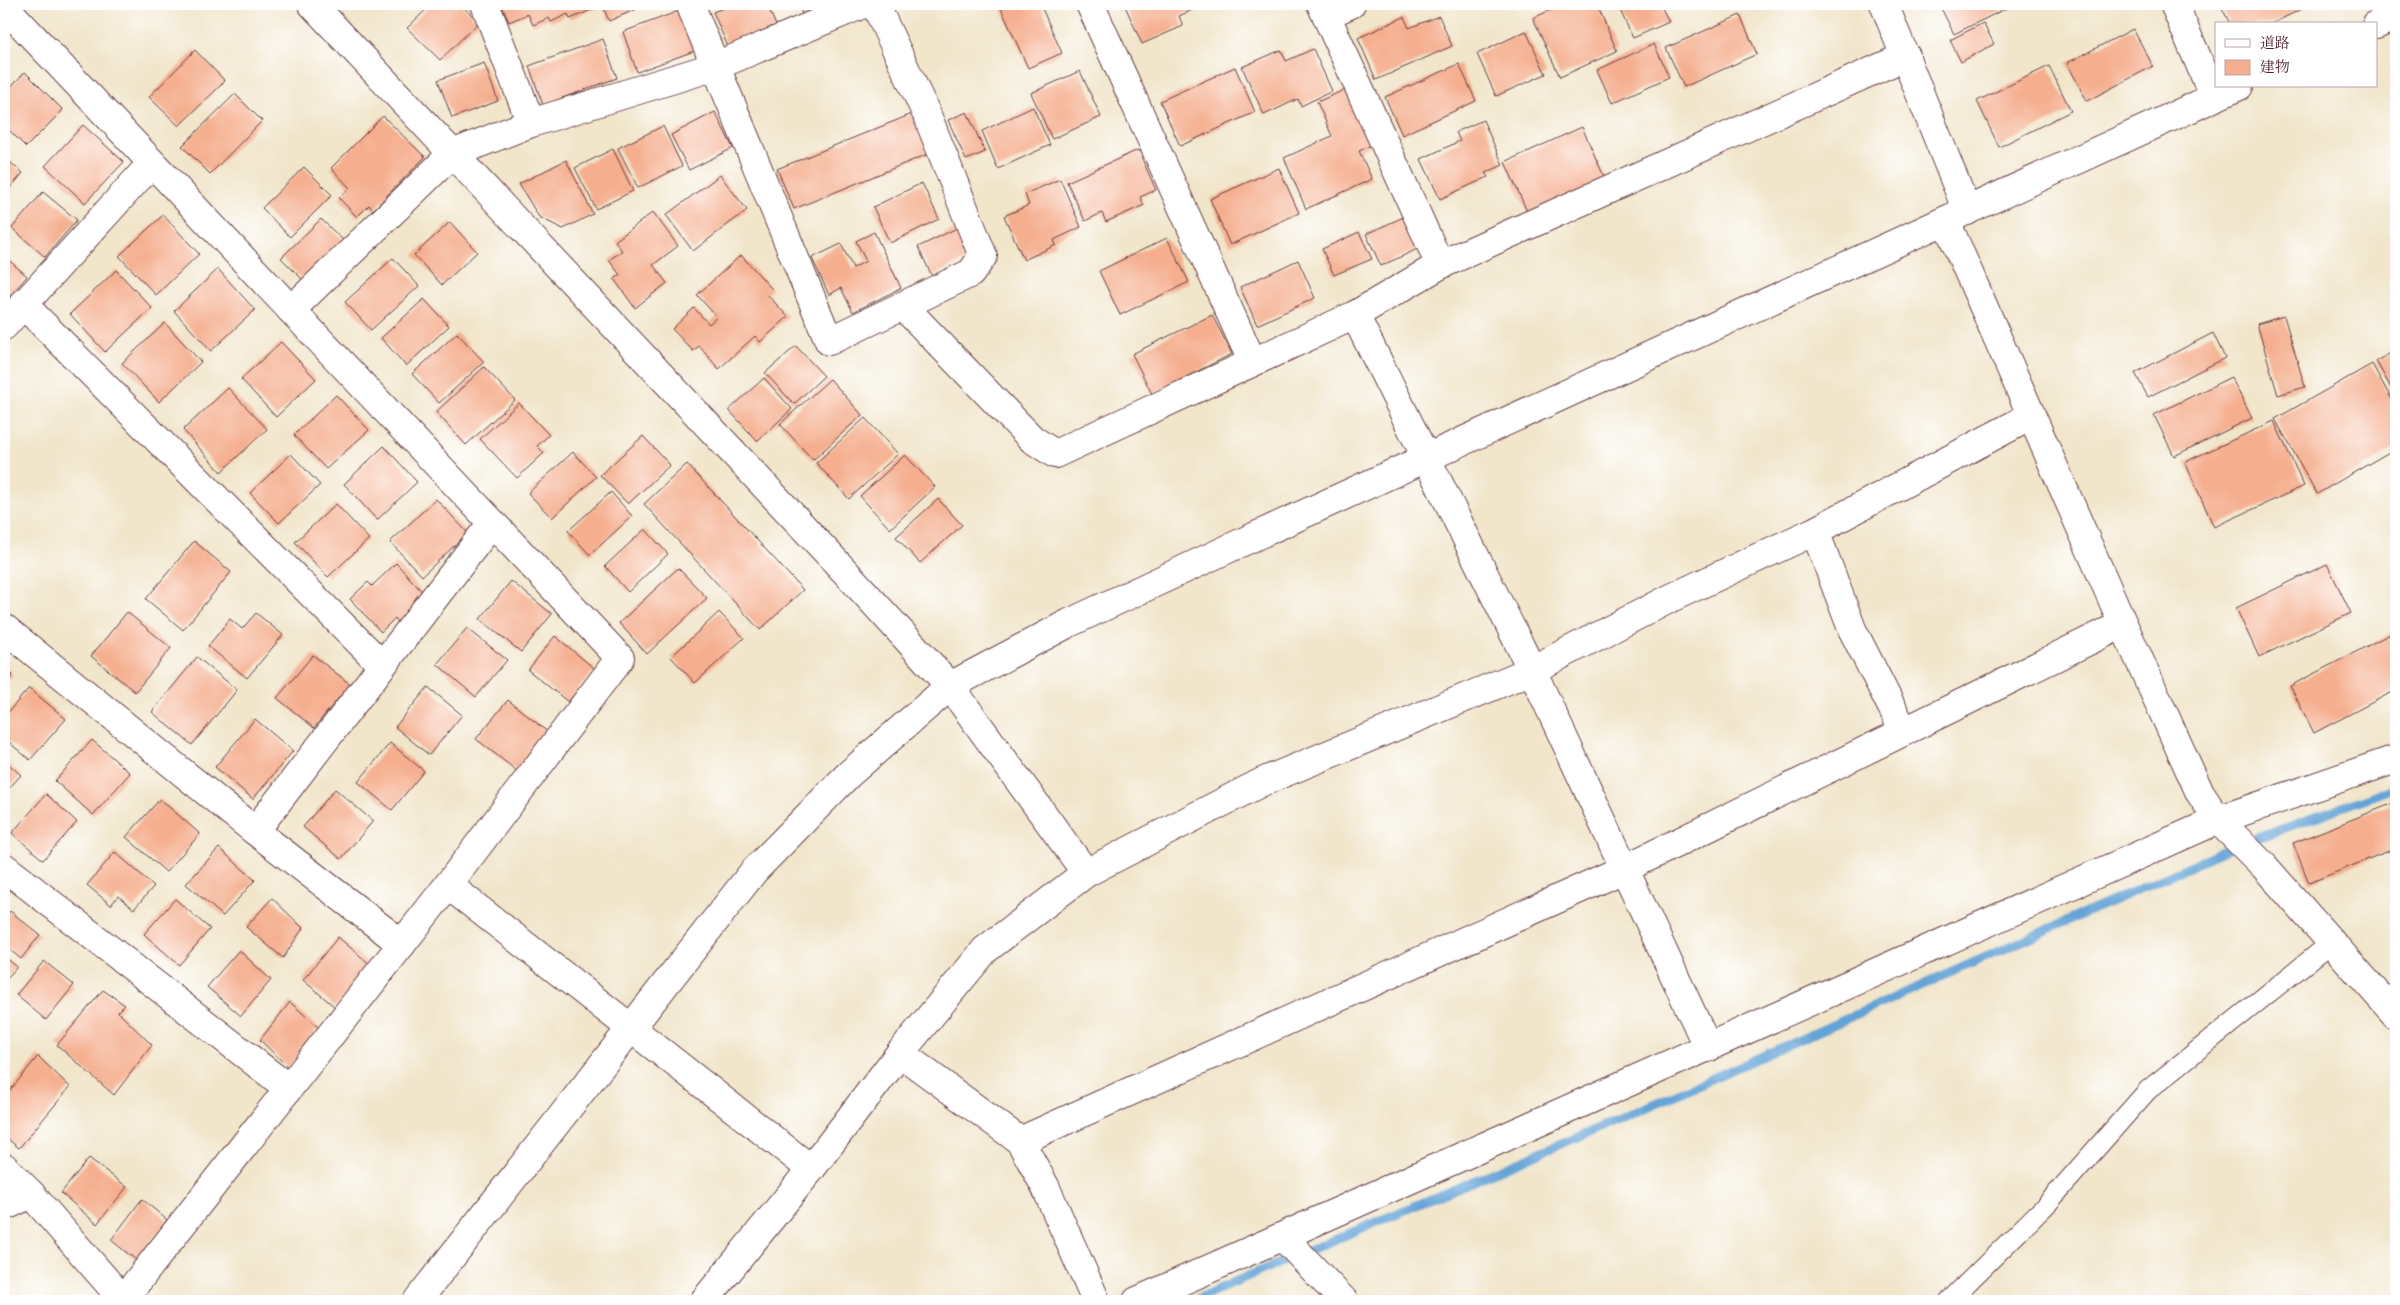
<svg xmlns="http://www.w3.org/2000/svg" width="2400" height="1305" viewBox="0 0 2400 1305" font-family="'Gentium Book Plus','Noto Serif JP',serif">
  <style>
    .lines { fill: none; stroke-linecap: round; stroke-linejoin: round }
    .stream { stroke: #64a3d7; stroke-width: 9 }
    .building { fill: #f5af8f }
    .service-casing { stroke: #633d43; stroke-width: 21 }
    .minor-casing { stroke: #633d43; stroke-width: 30 }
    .tertiary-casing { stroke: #633d43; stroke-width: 30 }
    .service { stroke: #fff; stroke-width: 19 }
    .minor { stroke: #fff; stroke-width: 28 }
    .tertiary { stroke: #fff; stroke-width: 28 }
  </style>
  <rect width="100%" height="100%" fill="#fff"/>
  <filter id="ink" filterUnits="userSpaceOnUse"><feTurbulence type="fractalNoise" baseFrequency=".02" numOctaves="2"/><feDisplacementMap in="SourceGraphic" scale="10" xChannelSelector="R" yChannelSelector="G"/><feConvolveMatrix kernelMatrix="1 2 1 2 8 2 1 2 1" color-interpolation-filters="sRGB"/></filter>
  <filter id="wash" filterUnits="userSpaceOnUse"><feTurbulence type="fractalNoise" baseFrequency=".0096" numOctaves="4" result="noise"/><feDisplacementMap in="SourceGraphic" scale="20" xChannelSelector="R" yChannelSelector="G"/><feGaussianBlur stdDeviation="1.12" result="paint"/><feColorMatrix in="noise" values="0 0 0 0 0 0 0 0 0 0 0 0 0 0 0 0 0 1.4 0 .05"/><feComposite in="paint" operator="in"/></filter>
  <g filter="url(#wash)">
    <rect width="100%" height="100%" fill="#f1e5ca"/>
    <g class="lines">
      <polyline class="stream" points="1193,1301 1232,1283 1627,1116 2198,863 2217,853 2396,787"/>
    </g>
    <g id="blocks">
      <g class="building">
        <polygon points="432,4 460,4 479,22 440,60 407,28"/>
        <polygon points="501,4 595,4 596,8 570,19 568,14 551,22 549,18 533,25 528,14 509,22"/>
        <polygon points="602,4 648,4 609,21"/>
        <polygon points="734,4 753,4 754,6 767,4 777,28 729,49 713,12"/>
        <polygon points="798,4 846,4 805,21"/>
        <polygon points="999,4 1040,4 1062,53 1028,68"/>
        <polygon points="1131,4 1206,4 1179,16 1183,26 1142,44 1125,6"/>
        <polygon points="1213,4 1225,4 1215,8"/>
        <polygon points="1564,4 1597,4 1617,51 1560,77 1533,18"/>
        <polygon points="1617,4 1660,4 1669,22 1633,38"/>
        <polygon points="1939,4 2015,4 1954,34"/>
        <polygon points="2220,4 2312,4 2271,24 2230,24"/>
        <polygon points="679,11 694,51 637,72 623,32"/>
        <polygon points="1740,15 1757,54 1684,87 1666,48"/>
        <polygon points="1439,16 1452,46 1376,80 1358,38 1404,17 1409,28"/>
        <polygon points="1983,23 1994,44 1961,62 1950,40"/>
        <polygon points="2133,29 2153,66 2087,101 2067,63"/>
        <polygon points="1526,31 1546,74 1496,96 1477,54"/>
        <polygon points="603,39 617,78 543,105 529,66"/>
        <polygon points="1654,44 1669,77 1612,103 1597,70"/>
        <polygon points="1313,49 1332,91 1301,106 1298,99 1264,115 1242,67 1281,50 1286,61"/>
        <polygon points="195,50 225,81 179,126 149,97"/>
        <polygon points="484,63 498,101 452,118 438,80"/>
        <polygon points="1459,64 1476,101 1402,135 1385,97"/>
        <polygon points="2049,66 2071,111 1999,147 1977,101"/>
        <polygon points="1235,67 1255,112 1180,146 1160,101"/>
        <polygon points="1080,71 1101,117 1052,139 1031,93"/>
        <polygon points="25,72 63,110 26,147 4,125 4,94"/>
        <polygon points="1351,87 1376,143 1359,151 1372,179 1306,209 1284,158 1332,136 1317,102"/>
        <polygon points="235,94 262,121 210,174 182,146"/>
        <polygon points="1033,107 1050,145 998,169 982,131"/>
        <polygon points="715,112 733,148 689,170 671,135"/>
        <polygon points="967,112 985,152 966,160 948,120"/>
        <polygon points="912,114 928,154 794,209 777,169"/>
        <polygon points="383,116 425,157 373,210 369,205 357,217 339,198 350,188 331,168"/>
        <polygon points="1483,120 1503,165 1485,173 1488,177 1440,199 1421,159 1460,141 1456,132"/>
        <polygon points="83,125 124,162 85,203 45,166"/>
        <polygon points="663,126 682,166 638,188 618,148"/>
        <polygon points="1582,127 1606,181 1529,216 1505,162"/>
        <polygon points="613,149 633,191 596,209 575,168"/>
        <polygon points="1138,150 1156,190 1140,197 1144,205 1106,222 1102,213 1085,221 1067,182"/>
        <polygon points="4,157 23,173 4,195"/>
        <polygon points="566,160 593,214 563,229 539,217 519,184"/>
        <polygon points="304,167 332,195 290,237 262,208"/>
        <polygon points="1279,168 1299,213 1230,245 1210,199"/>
        <polygon points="720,175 747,210 693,251 666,215"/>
        <polygon points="1060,179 1081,227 1054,240 1056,245 1024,260 1004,216 1029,205 1025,194"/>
        <polygon points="922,183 939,219 890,243 873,207"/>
        <polygon points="43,192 77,220 45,257 12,228"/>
        <polygon points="653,212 678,246 653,265 667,283 635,308 614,279 620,275 609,260 622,251 615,241"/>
        <polygon points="1410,214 1424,246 1381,266 1366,234"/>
        <polygon points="163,215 199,254 156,295 119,256"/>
        <polygon points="321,219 348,245 308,285 281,258"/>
        <polygon points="450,222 477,252 442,285 414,255"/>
        <polygon points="957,228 971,257 932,276 918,247"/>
        <polygon points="874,232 901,288 853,312 841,288 829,295 812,258 841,244 853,268 866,261 856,241"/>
        <polygon points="1359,232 1372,259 1334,275 1322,249"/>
        <polygon points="1167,238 1189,282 1120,315 1099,271"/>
        <polygon points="741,255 772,289 767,294 788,317 760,342 755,336 719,369 699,346 693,351 672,329 694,308 709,324 717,317 697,295"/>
        <polygon points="4,256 27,276 4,303"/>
        <polygon points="393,258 419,286 371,330 345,302"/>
        <polygon points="1298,260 1315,298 1257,325 1240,287"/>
        <polygon points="218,269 255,310 211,351 174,311"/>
        <polygon points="116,270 152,308 105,352 70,314"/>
        <polygon points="424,299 449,326 406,366 381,338"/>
        <polygon points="1212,315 1232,354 1152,394 1132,354"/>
        <polygon points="2284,316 2305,387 2278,395 2257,324"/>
        <polygon points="165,323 201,362 159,402 122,363"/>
        <polygon points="457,333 484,362 439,403 412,374"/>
        <polygon points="2213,333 2225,358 2148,397 2135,373"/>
        <polygon points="281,342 316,379 276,417 241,379"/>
        <polygon points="796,346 824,376 794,404 765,373"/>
        <polygon points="2396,350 2396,397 2376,361"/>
        <polygon points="2372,364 2396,407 2396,448 2317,494 2275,419"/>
        <polygon points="484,367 515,400 466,445 436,412"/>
        <polygon points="2231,377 2252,418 2174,456 2154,415"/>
        <polygon points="764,378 792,409 757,441 729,410"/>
        <polygon points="830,379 862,415 813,460 780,424"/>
        <polygon points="228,388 267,429 221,472 183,430"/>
        <polygon points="336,395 369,430 326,469 294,435"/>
        <polygon points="519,403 549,435 537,446 544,453 517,478 480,439"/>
        <polygon points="865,418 898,454 849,499 816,463"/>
        <polygon points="2274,421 2304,486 2214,527 2185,462"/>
        <polygon points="643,436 670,465 628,504 600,475"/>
        <polygon points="384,446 417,482 377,520 344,484"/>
        <polygon points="573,452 596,477 552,518 528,493"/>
        <polygon points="291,454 320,485 279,523 250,493"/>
        <polygon points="905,455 935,487 890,529 860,496"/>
        <polygon points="687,464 803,590 760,630 644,504"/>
        <polygon points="611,492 632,516 590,555 568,531"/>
        <polygon points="436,499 468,533 422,576 390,542"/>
        <polygon points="938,499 962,525 920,563 896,537"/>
        <polygon points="336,504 369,539 328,577 295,542"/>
        <polygon points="645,529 668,554 628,592 605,566"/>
        <polygon points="194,541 231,572 183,630 146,599"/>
        <polygon points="396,563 426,596 398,622 395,618 381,632 350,599 368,582 372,586"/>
        <polygon points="2327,564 2351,613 2259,657 2236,608"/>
        <polygon points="678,568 707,598 647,654 619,623"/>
        <polygon points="511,581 552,614 521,652 480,619"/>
        <polygon points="127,612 171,648 135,692 91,656"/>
        <polygon points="719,612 744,638 695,683 671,657"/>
        <polygon points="256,613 283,635 247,678 208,646 230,619 242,629"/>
        <polygon points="467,628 507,660 476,697 437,664"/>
        <polygon points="2396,631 2396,690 2314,733 2290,686"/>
        <polygon points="555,636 595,669 568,702 528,670"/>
        <polygon points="313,655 350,684 314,728 277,698"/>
        <polygon points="197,657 237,690 192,745 152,712"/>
        <polygon points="4,667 13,675 4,685"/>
        <polygon points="428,687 462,715 429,755 395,727"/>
        <polygon points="29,688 66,719 30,760 4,738 4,717"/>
        <polygon points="508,700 549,733 517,771 476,739"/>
        <polygon points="255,719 293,751 253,799 215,767"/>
        <polygon points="92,740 130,773 93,815 55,781"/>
        <polygon points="390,743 424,771 392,810 358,782"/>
        <polygon points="4,760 21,775 4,794"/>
        <polygon points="335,789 373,821 341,859 303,827"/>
        <polygon points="46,794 77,822 43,860 12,833"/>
        <polygon points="160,799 200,834 166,872 126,837"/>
        <polygon points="2396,802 2396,848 2309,883 2293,843"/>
        <polygon points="219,848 255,880 223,916 186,884"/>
        <polygon points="115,852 154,886 134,909 118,896 111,905 87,885"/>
        <polygon points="272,898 303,928 283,958 246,927"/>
        <polygon points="175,899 210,929 179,965 144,934"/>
        <polygon points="10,911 40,935 21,959 4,945 4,920"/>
        <polygon points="338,937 372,966 335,1007 303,980"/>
        <polygon points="239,950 271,980 241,1016 207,987"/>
        <polygon points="4,956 17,967 4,982"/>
        <polygon points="44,961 74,985 46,1020 16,995"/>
        <polygon points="103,990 125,1005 118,1012 152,1045 114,1095 57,1045"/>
        <polygon points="290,1002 319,1028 288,1067 260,1040"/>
        <polygon points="38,1056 70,1087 19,1148 4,1136 4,1098"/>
        <polygon points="89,1158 127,1187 97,1224 61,1193"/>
        <polygon points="142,1199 167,1220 136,1260 111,1240"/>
      </g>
    </g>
  </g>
  <g filter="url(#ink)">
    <use href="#blocks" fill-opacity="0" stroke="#633d43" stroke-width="1"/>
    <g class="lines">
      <defs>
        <polyline id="service" points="1949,1301 2048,1203 2148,1090 2331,943"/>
        <g id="minor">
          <polyline points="485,4 531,123"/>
          <polyline points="690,4 829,341 971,273 983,256 927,115 875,4"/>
          <polyline points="1090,4 1252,361"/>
          <polyline points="1321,4 1440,265"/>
          <polyline points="1884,4 1967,211"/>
          <polyline points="2174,4 2214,97"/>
          <polyline points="4,6 620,658 448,885 122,1301"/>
          <polyline points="1326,15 1351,4"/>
          <polyline points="1946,221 2123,624 2200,793 2218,820 2264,866 2396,1015"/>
          <polyline points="23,304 382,665"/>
          <polyline points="903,306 1032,439 1055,454 1355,315 1440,265 1906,56"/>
          <polyline points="291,310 452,154 531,123 716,66 863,4"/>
          <polyline points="1355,315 1532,670 1708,1048"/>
          <polyline points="4,326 152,163"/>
          <polyline points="1815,531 1852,629 1904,731"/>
          <polyline points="4,628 255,831 402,944"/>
          <polyline points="950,686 1086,873"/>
          <polyline points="255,831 492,523"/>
          <polyline points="4,867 288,1088"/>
          <polyline points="448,885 811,1169"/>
          <polyline points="900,1053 1020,1141 1045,1186 1096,1301"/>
          <polyline points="1020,1141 1624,869 2123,624"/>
          <polyline points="4,1167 31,1194 124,1301"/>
          <polyline points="4,1207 31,1194"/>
          <polyline points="1283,1237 1344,1301"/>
          <polyline points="704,1301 811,1169 900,1053 985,950 1086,873 1262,782 1532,670 1671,598 1815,531 2031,416"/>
          <polyline points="1137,1301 2218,820 2396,759"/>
        </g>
        <g id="tertiary">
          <polyline points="312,4 853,580 950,686"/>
          <polyline points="2376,25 2396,16"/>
          <polyline points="417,1301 754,871 849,774 950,686 1069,623 1247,540 2239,86"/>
        </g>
      </defs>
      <use href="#service" class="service-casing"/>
      <use href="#minor" class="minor-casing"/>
      <use href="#tertiary" class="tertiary-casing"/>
      <use href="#service" class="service"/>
      <use href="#minor" class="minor"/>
      <use href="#tertiary" class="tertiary"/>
    </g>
  </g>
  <rect width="2400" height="1305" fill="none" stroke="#fff" stroke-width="20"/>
  <rect x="2215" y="22" width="162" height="65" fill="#ffffff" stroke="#b7a5aa"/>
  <rect x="2225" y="39" width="25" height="8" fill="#ffffff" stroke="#b7a5aa"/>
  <text x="2260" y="48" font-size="15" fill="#4a1f2b">道路</text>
  <rect x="2225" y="60" width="25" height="15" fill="#f5af8f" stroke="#b7a5aa"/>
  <text x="2260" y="72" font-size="15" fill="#4a1f2b">建物</text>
</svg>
